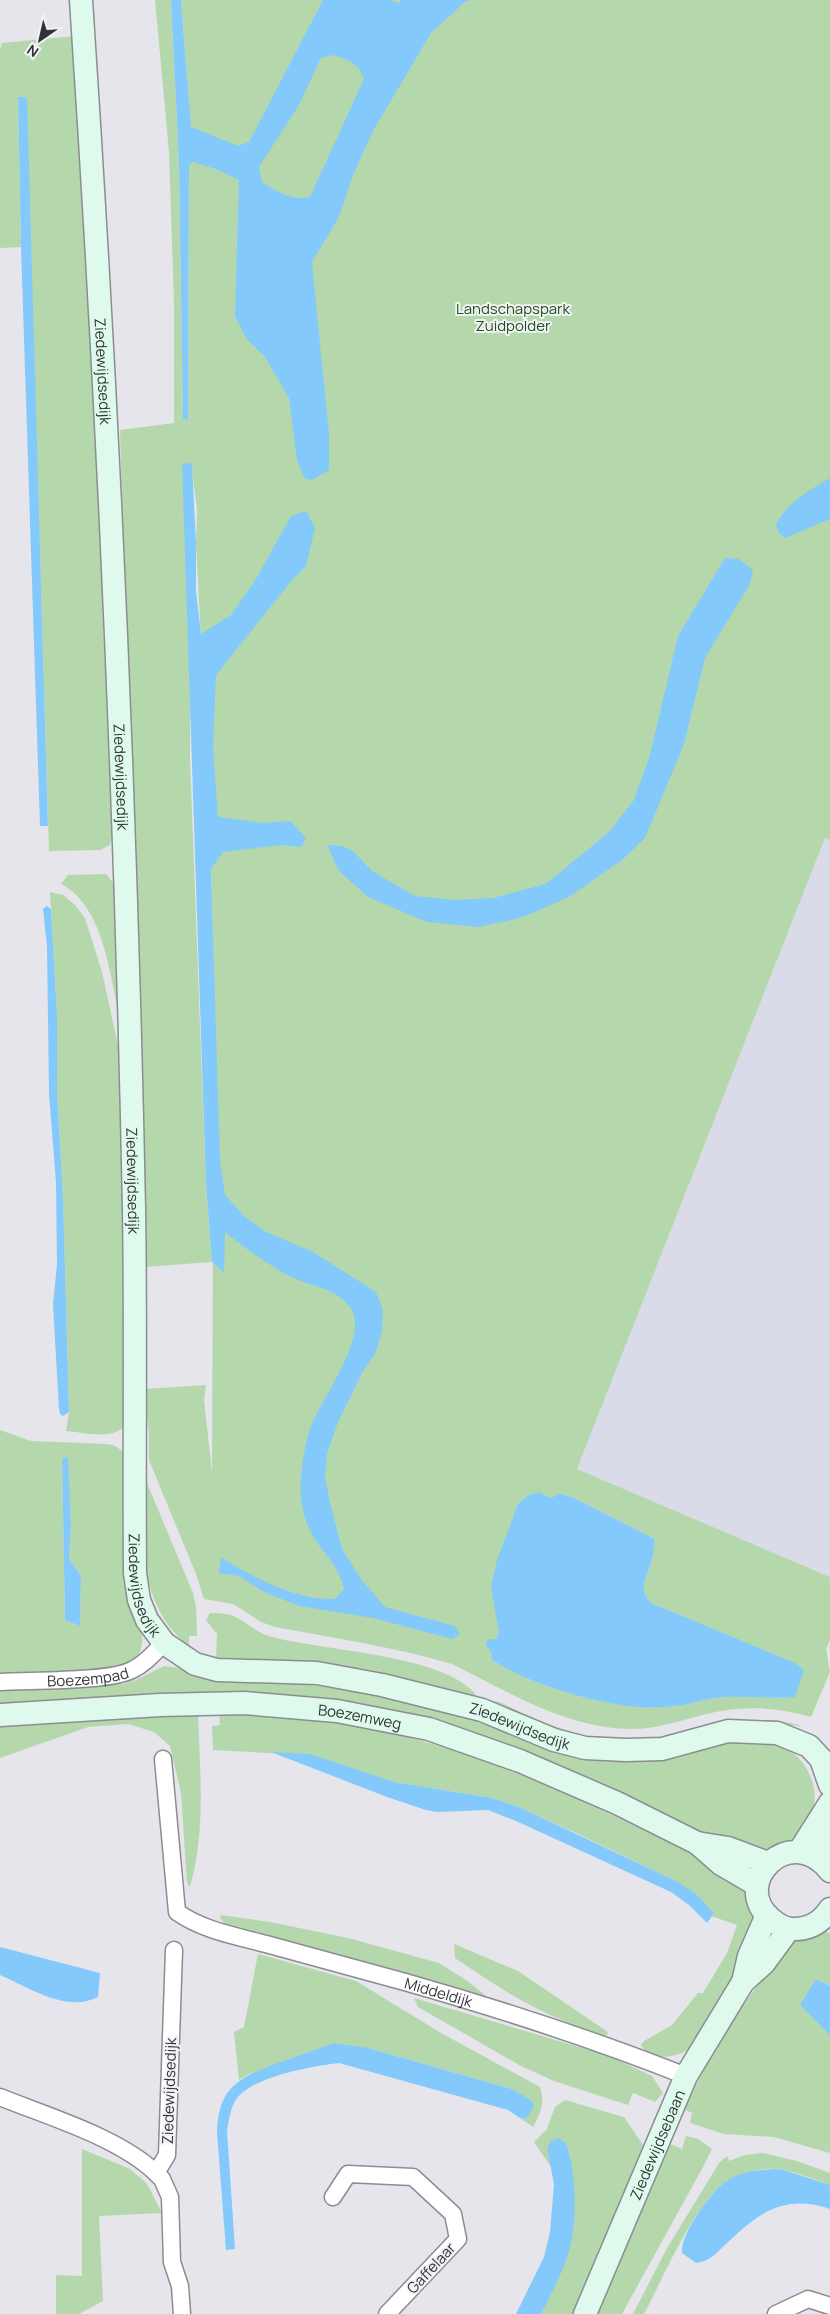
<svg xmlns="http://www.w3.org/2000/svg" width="830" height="2314" viewBox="0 0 830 2314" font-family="Manrope,sans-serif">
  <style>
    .built { fill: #dadbe8 }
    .green { fill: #b4d8ab; fill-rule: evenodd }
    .water { fill: #84c9fb; fill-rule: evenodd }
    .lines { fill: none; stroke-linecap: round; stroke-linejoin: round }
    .street-casing { stroke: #8c8c92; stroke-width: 19 }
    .secondary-casing { stroke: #8c8c92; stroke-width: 25 }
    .street { stroke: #fff; stroke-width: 16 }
    .secondary { stroke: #ddfaed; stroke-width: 22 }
    .labels { text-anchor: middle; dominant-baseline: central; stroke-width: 4; stroke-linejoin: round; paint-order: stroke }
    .park-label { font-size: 15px; fill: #215015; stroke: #f2f3f9 }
    .street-label { font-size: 15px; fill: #323335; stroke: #f2f3f9 }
  </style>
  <rect width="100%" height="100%" fill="#e5e5eb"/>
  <polygon class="built" points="825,838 830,840 830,1577 577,1469"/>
  <g class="green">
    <path d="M 155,0 L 171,0 L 179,165 L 183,419 L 188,420 L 189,190 L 184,106 L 189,103 L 181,0 L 323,0 L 308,30 L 391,1 L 389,0 L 830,0 L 830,840 L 825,838 L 577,1469 L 830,1577 L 830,1640 L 826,1649 L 830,1672 L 811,1717 C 781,1708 752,1706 721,1711 C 691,1716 663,1729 632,1729 C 567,1729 509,1692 452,1664 C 394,1647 334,1638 275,1627 L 261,1622 L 233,1604 L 204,1599 L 196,1574 L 149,1460 L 149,1433 L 144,1389 L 206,1385 L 204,1400 L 212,1472 L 214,975 L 211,869 L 213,866 L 196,544 L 197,509 L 191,463 L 190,759 L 206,1185 L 212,1262 L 145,1267 L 120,430 L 174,423 L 174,303 L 169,152 ZM 559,1493 L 574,1498 L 655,1539 C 653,1547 653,1556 651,1563 C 646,1579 638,1589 651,1603 L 794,1663 L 783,1698 C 764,1697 745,1695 726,1697 C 706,1698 686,1706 666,1707 C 620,1711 530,1686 492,1660 L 491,1650 L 499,1632 L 496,1610 L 543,1494 L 551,1498 Z"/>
    <polygon points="75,36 89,275 112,837 110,845 100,850 49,851 26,97 18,97 21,247 0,248 0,50 2,43"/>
    <path d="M 106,874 L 114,884 L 120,1019 C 110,976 104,906 61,884 L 68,875 Z"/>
    <path d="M 50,892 L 63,895 L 75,905 L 85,918 L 102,972 L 124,1073 L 125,1425 C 114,1441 83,1432 66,1431 L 69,1412 L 63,1196 L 57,1094 L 57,1015 Z"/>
    <path d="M 0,1430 L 31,1441 L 106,1444 C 116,1445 121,1448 126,1458 L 139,1623 C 144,1638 144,1648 134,1662 L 119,1668 L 0,1675 ZM 67,1457 L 71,1526 L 69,1558 L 81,1576 L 80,1626 L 65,1620 L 62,1460 Z"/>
    <path d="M 144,1476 L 193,1593 L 196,1607 L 197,1636 L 189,1636 L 189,1646 C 136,1605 143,1537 144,1476 Z"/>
    <path d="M 210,1613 C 218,1613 226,1613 233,1616 C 246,1621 255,1632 269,1636 C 317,1651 456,1654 479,1700 L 216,1658 L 217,1634 L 206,1620 Z"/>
    <path d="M 164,1666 L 179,1668 L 195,1675 C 269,1681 344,1685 417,1703 C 479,1718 537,1750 601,1760 C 660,1769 721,1730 777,1745 C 802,1752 818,1780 814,1805 C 808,1835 782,1853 752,1849 C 723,1845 679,1822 652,1809 C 599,1784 545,1757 489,1738 C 421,1714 350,1700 278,1694 C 234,1691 190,1694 147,1696 C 98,1698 49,1700 0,1703 L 0,1691 L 123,1684 L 134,1681 Z"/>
    <path d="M 492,1701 L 500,1702 C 546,1726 599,1746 653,1739 C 706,1733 747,1709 802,1726 L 748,1723 L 651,1741 L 620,1742 L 569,1733 L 491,1704 Z"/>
    <path d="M 198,1714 C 200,1773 206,1830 190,1887 L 187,1883 L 181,1793 L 170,1746 L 154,1732 L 128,1724 L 88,1727 L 0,1758 L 0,1726 Z"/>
    <path d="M 219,1714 C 265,1716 312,1717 358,1726 C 457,1744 547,1784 637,1827 C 664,1840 691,1852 717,1869 C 724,1873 733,1877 739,1883 C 747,1890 752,1902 754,1913 C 758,1945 710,2015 693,2045 C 682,2058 651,2063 641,2045 L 644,2041 L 672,2025 L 698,1993 L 703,1993 L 727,1953 L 737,1925 L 711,1916 L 714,1913 L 676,1881 L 578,1834 L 519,1807 L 492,1798 L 394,1782 L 287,1754 L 213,1750 L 212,1726 L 220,1725 Z"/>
    <polygon points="221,1915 270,1922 348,1938 439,1963 469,1982 486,1996 484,1999 227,1926 220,1918"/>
    <polygon points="815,1929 830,1933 830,1986 816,1979 830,2035 830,2153 774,2137 724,2134 690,2123 692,2113 684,2109 719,2040 785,1946"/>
    <path d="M 454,1944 L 518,1971 L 605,2030 L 608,2033 L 606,2036 C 546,2018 506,1993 455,1958 Z"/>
    <path d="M 258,1954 L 356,1981 L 441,2033 L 540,2087 C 545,2102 541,2113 533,2127 L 520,2118 L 526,2119 L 512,2089 L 368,2048 L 249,2074 L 239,2080 L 234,2032 L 244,2027 Z"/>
    <polygon points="414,1998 609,2056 652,2076 663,2093 655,2102 633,2093 628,2105 554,2081 521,2066 418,2007"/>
    <polygon points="565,2100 624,2117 645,2148 574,2314 541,2314 558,2280 570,2161 568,2149 551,2158 553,2170 534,2142 547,2129 555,2107"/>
    <polygon points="686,2136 698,2139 712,2149 703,2167 622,2314 597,2314 670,2144 682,2149"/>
    <polygon points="82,2149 130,2169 147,2184 162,2213 99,2216 103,2301 79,2314 56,2314 56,2275 82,2276"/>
    <path d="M 763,2153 L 797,2161 L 830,2173 L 830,2185 C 812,2179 793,2170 775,2169 C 761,2168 742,2172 730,2179 C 695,2200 664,2277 644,2314 L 633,2314 L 666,2250 L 719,2163 L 727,2156 L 729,2161 L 745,2155 Z"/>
  </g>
  <g class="water">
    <path d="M 171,0 L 181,0 L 191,127 L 238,146 L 249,142 L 323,0 L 389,0 L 399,3 L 401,0 L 470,0 L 465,2 L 431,33 L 373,131 L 353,175 L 339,217 L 312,262 L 329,435 L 329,470 L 312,480 L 305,479 L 297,460 L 289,398 L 265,357 L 246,338 L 235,316 L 239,180 L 216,169 L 193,162 L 189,165 L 188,420 L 183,419 L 179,165 ZM 332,55 C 347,59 359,63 364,79 L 310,197 C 291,201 278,192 262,182 L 259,167 L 299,105 L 321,58 Z"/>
    <polygon points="18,97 27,97 48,826 40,826 21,247"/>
    <path d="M 192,463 L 196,544 L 196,591 L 201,634 L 231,615 L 256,579 L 291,516 L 306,511 L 315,528 L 306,566 L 292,580 L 216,675 L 213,748 L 218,817 L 263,823 L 290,821 L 306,838 L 301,847 L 281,845 L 223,852 L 211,869 L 220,1161 L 225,1195 L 244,1216 L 266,1232 L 313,1252 L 376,1292 L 383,1310 L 382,1330 L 376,1352 L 362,1373 L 338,1422 L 327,1454 L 325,1477 L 331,1507 L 342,1549 L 361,1579 L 385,1607 L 455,1626 L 460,1634 L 452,1639 L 373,1618 L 299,1606 L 264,1592 L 239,1576 L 219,1573 L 221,1558 C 257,1578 293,1600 335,1599 L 344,1589 C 339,1568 328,1558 316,1541 C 294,1509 300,1469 308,1435 C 316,1403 372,1337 350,1307 C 336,1288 313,1287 294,1278 C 269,1266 246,1249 225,1232 L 224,1273 L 212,1262 L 206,1185 L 182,464 Z"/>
    <path d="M 830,478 L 830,519 L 785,538 L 779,533 L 776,525 C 785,504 811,489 830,478 Z"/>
    <polygon points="725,558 739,559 753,570 750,584 705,658 684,744 645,838 622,860 569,897 523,917 479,927 427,922 368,897 339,871 327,845 342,846 353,851 372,871 415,896 455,900 493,898 546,884 609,832 634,800 650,755 678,636"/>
    <polygon points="47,906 51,909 57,1015 57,1093 63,1196 69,1412 63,1416 60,1414 59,1409 53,1305 57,1264 56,1183 49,1093 47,946 43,909"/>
    <polygon points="68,1457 71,1526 69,1558 81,1576 80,1626 65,1620 62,1460 63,1458"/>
    <path d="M 539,1492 L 551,1498 L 559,1493 L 574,1498 L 655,1539 C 654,1547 653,1556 651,1563 C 646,1579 638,1589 651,1603 L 795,1663 L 804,1670 L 795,1697 C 772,1699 749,1696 726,1697 C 706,1698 687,1706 666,1707 C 621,1712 530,1686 492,1660 L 491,1651 L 487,1647 L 486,1642 L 491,1639 L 496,1639 L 499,1632 L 491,1587 L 497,1560 L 518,1504 L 529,1495 Z"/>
    <polygon points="271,1752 310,1754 394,1782 492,1798 519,1807 676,1881 695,1893 714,1913 707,1923 689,1905 671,1892 516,1821 488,1810 437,1812 426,1810 387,1797"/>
    <path d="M 0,1947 L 100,1973 L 98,1997 C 66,2013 30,1988 0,1975 Z"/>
    <polygon points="816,1979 830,1986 830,2035 800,2005"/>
    <path d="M 333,2043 L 368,2048 L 512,2089 L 532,2101 L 534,2106 L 526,2119 L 520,2118 L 508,2110 L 339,2063 C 313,2066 249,2077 235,2101 C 230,2110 229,2121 227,2131 L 235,2249 L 226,2250 L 217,2132 C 218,2087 240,2077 278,2063 C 296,2057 315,2050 333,2043 Z"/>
    <path d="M 558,2138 L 566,2143 C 577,2175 578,2225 567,2258 C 560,2277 551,2295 541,2314 L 516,2314 L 544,2257 L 550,2232 L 554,2184 L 547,2148 L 551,2141 Z"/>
    <path d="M 773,2169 L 784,2170 L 830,2185 L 830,2209 C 785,2194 759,2212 727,2243 C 716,2253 711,2261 696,2263 L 682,2253 C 680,2233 713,2188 731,2178 C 744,2171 758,2170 773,2169 Z"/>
  </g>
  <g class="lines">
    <defs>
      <g id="street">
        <path id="s1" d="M 0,1682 C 30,1680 109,1682 132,1670 C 145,1664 154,1653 164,1643"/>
        <path id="s2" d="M 163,1759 L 177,1912 C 202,1930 236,1936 266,1944 C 312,1957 359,1969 405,1982 C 500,2009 595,2040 686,2076"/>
        <polyline points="174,1950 167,2155 156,2173 162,2179 170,2197 172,2262 180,2286 182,2314"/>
        <path d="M 0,2097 C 49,2117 118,2137 156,2173"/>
        <polyline points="333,2197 348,2174 413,2177 453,2214 458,2239 387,2314"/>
        <polyline points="776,2314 808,2299 830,2306"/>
      </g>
      <g id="secondary">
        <path id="s3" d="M 81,0 C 108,402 126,806 134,1209 C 136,1331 134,1452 135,1573 L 139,1600 L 147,1620 L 164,1643 L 195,1664 L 217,1670 L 317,1673 L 382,1685 L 482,1710 L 554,1740 L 585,1748 L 626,1750 L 662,1749 L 728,1731 L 777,1733 L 809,1746 L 821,1759 L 830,1785"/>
        <path id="s4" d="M 0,1715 L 160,1705 L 244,1703 L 337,1711 L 429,1729 L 520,1761 L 617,1803 L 697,1843 L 721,1864 L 757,1885"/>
        <polyline points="697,1843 728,1848 768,1863"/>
        <polyline points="799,1852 830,1803"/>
        <polyline points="822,1861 830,1827"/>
        <path d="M 830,1871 C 790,1820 729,1884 771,1919 C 777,1924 783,1928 791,1929 C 808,1930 821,1923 830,1909"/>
        <polyline points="743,1982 749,1956 767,1915"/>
        <path id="s5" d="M 585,2314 L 686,2076 L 743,1982 L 764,1963 L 789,1929"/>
      </g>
    </defs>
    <use href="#street" class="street-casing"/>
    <use href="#secondary" class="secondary-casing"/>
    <use href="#street" class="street"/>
    <use href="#secondary" class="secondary"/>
  </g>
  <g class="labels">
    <g class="park-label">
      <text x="513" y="308">Landschapspark<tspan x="513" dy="17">Zuidpolder</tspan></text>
    </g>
    <g class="street-label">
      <text stroke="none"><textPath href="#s3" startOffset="372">Ziedewijdsedijk</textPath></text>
      <text stroke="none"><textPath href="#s3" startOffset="778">Ziedewijdsedijk</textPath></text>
      <text stroke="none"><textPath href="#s3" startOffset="1182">Ziedewijdsedijk</textPath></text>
      <text stroke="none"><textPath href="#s3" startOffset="1588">Ziedewijdsedijk</textPath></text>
      <text stroke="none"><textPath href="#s1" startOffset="88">Boezempad</textPath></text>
      <text stroke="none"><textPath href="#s4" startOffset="361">Boezemweg</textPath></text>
      <text stroke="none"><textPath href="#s3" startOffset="2022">Ziedewijdsedijk</textPath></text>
      <text stroke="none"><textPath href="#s2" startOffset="428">Middeldijk</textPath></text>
      <text transform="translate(169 2091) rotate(-88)">Ziedewijdsedijk</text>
      <text stroke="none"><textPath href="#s5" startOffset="184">Ziedewijdsebaan</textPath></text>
      <text transform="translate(431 2268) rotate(-47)">Gaffelaar</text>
    </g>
  </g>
  <g transform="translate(40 40) rotate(214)" stroke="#f2f3f9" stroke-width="4" paint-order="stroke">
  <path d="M0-4L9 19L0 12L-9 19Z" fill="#323335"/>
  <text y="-8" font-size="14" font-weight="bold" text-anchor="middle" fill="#323335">N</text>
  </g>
</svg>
